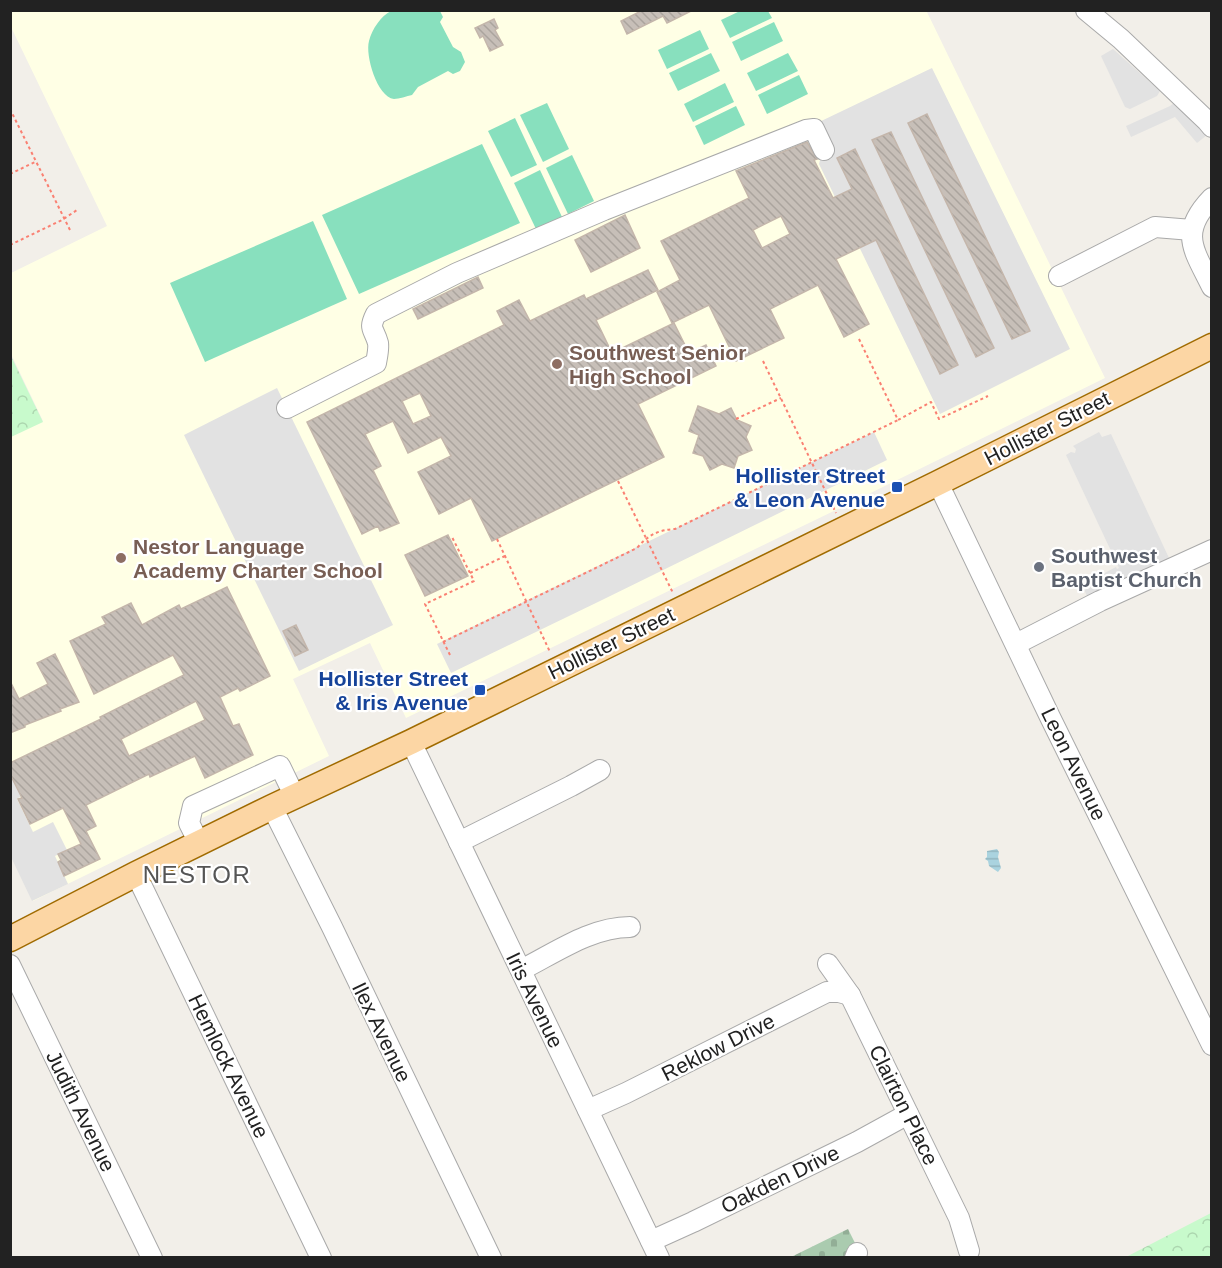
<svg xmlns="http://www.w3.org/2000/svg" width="1222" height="1268" viewBox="0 0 1222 1268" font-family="Arial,sans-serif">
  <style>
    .education { fill: #ffffe5 }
    .cemetery { fill: url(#cemetery-stones) }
    .park { fill: url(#park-crowns) }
    .pitch { fill: #88e0be }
    .parking { fill: #e2e2e2 }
    .water { fill: url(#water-rules) }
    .building { fill: url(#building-back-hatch); stroke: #c4b6ab; stroke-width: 1.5; fill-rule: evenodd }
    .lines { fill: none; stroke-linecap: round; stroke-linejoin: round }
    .minor-casing { stroke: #a9a9a9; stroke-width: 22 }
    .major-casing { stroke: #a06b00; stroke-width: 27 }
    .path { stroke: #fa8072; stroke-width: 2; stroke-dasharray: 3 3; stroke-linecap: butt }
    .minor { stroke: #fff; stroke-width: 20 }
    .major { stroke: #fcd6a4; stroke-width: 24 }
    .education-dot { fill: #8d6e63; stroke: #fff; stroke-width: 2 }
    .transit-dot { fill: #1a4fb4; stroke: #fff; stroke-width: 2 }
    .worship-dot { fill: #6b7280; stroke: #fff; stroke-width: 2 }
    .labels { text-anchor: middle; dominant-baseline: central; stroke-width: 4.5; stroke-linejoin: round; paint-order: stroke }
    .education-label { font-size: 21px; font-weight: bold; fill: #785e54; stroke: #fff; text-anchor: start }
    .street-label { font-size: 21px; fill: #222; stroke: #fff }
    .transit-label { font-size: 21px; font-weight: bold; fill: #164399; stroke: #fff; text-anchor: end }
    .worship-label { font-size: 21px; font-weight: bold; fill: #5b616d; stroke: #fff; text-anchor: start }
    .quarter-label { font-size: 24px; letter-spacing: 1.5px; fill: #555; stroke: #fff }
  </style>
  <defs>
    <pattern id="cemetery-stones" width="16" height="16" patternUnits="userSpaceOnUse" patternTransform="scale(1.5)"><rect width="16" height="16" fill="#aacbaf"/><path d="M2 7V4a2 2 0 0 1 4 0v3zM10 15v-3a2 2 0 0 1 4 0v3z" fill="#92ae96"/></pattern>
    <pattern id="park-crowns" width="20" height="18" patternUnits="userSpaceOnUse" patternTransform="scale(1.5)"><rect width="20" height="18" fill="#c8facc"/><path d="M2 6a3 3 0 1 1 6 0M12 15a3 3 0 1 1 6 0" fill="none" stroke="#acd6af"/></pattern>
    <pattern id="water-rules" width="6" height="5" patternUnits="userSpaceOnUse" patternTransform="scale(1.5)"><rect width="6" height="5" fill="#aad3df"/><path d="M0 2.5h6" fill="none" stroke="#92b5bf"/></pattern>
    <pattern id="building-back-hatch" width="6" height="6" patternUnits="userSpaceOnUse" patternTransform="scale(1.5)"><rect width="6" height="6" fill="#c7bfb8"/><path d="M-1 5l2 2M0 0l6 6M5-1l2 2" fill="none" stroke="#aba49e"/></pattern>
  </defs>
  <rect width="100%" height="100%" fill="#f2efe9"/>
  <polygon class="education" points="926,10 1105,378 840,508 406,718 370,643 293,679 329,756 33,901 11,856 10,437 43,421 11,354 11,273 107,226 11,27 11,11"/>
  <polygon class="cemetery" points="848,1229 862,1257 789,1258"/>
  <g class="park">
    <polygon points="10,354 43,422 11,437 10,437"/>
    <polygon points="1211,1213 1211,1257 1126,1257"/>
  </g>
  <g class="pitch">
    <path d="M 391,11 L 440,11 L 443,17 L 440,22 L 453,47 L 461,52 L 465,62 L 460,71 L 453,74 L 448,71 L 418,87 L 412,95 C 407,96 399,99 394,99 C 377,97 365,55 369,41 C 372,29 381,16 391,11 Z"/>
    <polygon points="740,11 768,11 772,18 730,38 721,20"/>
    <polygon points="774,22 783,41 741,61 732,42"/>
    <polygon points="700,30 709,49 667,69 658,50"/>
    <polygon points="711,53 720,71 678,91 669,73"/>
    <polygon points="788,53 798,71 756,91 747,73"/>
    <polygon points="799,75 808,94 767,114 758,95"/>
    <polygon points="725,83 734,102 693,122 684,104"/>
    <polygon points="547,103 569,149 543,162 520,115"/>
    <polygon points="736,106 745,125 704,145 695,126"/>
    <polygon points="515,118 537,165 511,177 488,131"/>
    <polygon points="482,144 520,223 359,294 322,215"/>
    <polygon points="572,155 594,201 568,214 546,168"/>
    <polygon points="540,170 562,217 536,229 514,183"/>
    <polygon points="313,221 347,299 205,362 170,283"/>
  </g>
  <g class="parking">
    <polygon points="1113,49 1160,91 1157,96 1130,109 1125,107 1101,56"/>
    <polygon points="932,68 1070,349 940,414 819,164 821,156 817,123"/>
    <polygon points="1174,103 1207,135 1197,143 1175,117 1131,137 1126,126 1170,106"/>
    <polygon points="277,388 393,625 299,671 184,435"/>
    <polygon points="874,432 887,460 600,601 451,673 437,644"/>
    <polygon points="1099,432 1102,437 1111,434 1169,558 1088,598 1082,585 1116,567 1117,569 1119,568 1066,455 1071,452 1075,453 1076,449 1073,446"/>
    <polygon points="11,774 21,796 17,799 33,832 53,822 67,850 55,856 68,884 32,901 11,857"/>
  </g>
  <polygon class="water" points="997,849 999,852 998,857 1001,868 998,872 989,866 988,861 985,859 987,857 987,851"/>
  <g class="building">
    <polygon points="643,10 693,10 667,23 663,16 627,34 621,21"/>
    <polygon points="494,19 498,28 495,30 503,45 490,51 483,36 480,38 475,28"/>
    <polygon points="927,114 1030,331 1012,339 908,123"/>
    <polygon points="891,132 994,348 976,357 872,140"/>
    <path d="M 807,142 L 817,159 L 814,160 L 833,198 L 852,189 L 837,158 L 855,149 L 958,365 L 940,374 L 876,240 L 836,259 L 869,324 L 844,337 L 818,285 L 770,309 L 784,338 L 736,361 L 709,305 L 672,323 L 657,292 L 680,280 L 661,241 L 749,198 L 736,171 ZM 781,216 L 790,234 L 762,248 L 753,230 Z"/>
    <polygon points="625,215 640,248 591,272 575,240"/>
    <path d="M 648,270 L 658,290 L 596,320 L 612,353 L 674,323 L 689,353 L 706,345 L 716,366 L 638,404 L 664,457 L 492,541 L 471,498 L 439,514 L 418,472 L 451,456 L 441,437 L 408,453 L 393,421 L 365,434 L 381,466 L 373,470 L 399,523 L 380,531 L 378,526 L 362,534 L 307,422 L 504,325 L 497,311 L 519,300 L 530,321 L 584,295 L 586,299 ZM 420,393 L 431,416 L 413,424 L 402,401 Z"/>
    <polygon points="478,277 483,288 418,319 413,309"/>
    <polygon points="698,406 719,414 731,408 737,420 751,426 746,437 752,450 738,456 734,468 722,464 710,470 703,456 693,453 699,435 689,431"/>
    <polygon points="448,535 468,576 425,596 405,555"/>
    <path d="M 227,587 L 270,676 L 240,691 L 238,688 L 220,697 L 233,726 L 239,724 L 253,755 L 205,778 L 195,756 L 150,777 L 149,774 L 86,805 L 96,826 L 86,831 L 100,859 L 64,876 L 58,862 L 61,860 L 58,854 L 81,844 L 63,808 L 30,824 L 18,799 L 22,798 L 10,774 L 10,763 L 101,719 L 100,717 L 184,675 L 173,655 L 94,694 L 70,641 L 106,624 L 102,617 L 131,603 L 142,625 L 179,605 L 181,609 ZM 196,701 L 205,720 L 129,756 L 121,739 Z"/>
    <polygon points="296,625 308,650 295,656 283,631"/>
    <polygon points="55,654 79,702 60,709 61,711 25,725 25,727 10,733 10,681 19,699 48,684 37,663"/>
  </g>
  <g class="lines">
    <defs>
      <g id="minor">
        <polyline points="1086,10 1121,39 1207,121 1212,127"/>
        <path d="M 1212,198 C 1178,233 1194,250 1212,287"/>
        <polyline points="1059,276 1155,227 1192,230"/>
        <path d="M 287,408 L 376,363 C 377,357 379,349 378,343 C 374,328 368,330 376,314 L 457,273 L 604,210 L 806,130 L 814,129 L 824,150"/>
        <polyline points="938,483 1050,717 1212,1045"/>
        <polyline points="1016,644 1100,601 1212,550"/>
        <polyline points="411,742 659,1258"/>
        <polyline points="272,807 332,927 491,1258"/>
        <polyline points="459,842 571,786 600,770"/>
        <polyline points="199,843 189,823 193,806 280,766 295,797"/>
        <polyline points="136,874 321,1258"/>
        <polyline points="828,964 850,995 959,1218 969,1251"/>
        <polyline points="10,965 152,1258"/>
        <path d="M 521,970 C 555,953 591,927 630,927"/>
        <polyline points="588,1110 626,1093 827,992 839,992 850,995"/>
        <polyline points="651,1241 693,1222 857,1142 908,1114"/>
        <polyline points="855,1258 857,1253"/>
      </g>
      <polyline id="major" points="10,939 136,874 272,807 411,742 938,483 1212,346"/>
    </defs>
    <use href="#minor" class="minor-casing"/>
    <use href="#major" class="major-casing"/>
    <g class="path">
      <polyline points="10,109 70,230"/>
      <polyline points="10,174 35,162"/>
      <polyline points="10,245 62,220 77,210"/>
      <polyline points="859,339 898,420 931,402 939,419 988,396"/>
      <polyline points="763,361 836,513"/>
      <polyline points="736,419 781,398"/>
      <polyline points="618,481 673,593"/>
      <polyline points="497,539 550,652"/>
      <polyline points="470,573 505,556"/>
      <path d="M 443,642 L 637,548 C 648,535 658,530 675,529 L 898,420"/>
      <polyline points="450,655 425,604 474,581 452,537"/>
    </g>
    <use href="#minor" class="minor"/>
    <use href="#major" class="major"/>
  </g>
  <g class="education-dot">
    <circle cx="557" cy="364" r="6"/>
    <circle cx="121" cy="558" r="6"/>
  </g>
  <g class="transit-dot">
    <rect x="891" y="481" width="12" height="12" rx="3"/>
    <rect x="474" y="684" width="12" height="12" rx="3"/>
  </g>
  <circle class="worship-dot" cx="1039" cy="567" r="6"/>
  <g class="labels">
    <g class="education-label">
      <text x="569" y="352">Southwest Senior<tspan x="569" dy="24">High School</tspan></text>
      <text x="133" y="546">Nestor Language<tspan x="133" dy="24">Academy Charter School</tspan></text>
    </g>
    <g class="street-label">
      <text transform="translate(1047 428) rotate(-27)">Hollister Street</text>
      <text transform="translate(611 643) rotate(-26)">Hollister Street</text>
      <text transform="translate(1074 764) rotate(64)">Leon Avenue</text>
      <text transform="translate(535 1000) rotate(64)">Iris Avenue</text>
      <text transform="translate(382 1032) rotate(64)">Ilex Avenue</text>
      <text transform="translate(718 1047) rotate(-27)">Reklow Drive</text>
      <text transform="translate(229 1066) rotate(64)">Hemlock Avenue</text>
      <text transform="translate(904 1105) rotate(64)">Clairton Place</text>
      <text transform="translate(81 1111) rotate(64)">Judith Avenue</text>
      <text transform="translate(780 1179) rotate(-26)">Oakden Drive</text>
    </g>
    <g class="transit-label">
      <text x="885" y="475">Hollister Street<tspan x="885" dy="24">&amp; Leon Avenue</tspan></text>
      <text x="468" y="678">Hollister Street<tspan x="468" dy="24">&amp; Iris Avenue</tspan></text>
    </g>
    <g class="worship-label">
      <text x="1051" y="555">Southwest<tspan x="1051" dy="24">Baptist Church</tspan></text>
    </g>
    <g class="quarter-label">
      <text x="197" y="874">NESTOR</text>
    </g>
  </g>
  <rect width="1222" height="1268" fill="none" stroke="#222222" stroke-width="24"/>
</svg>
